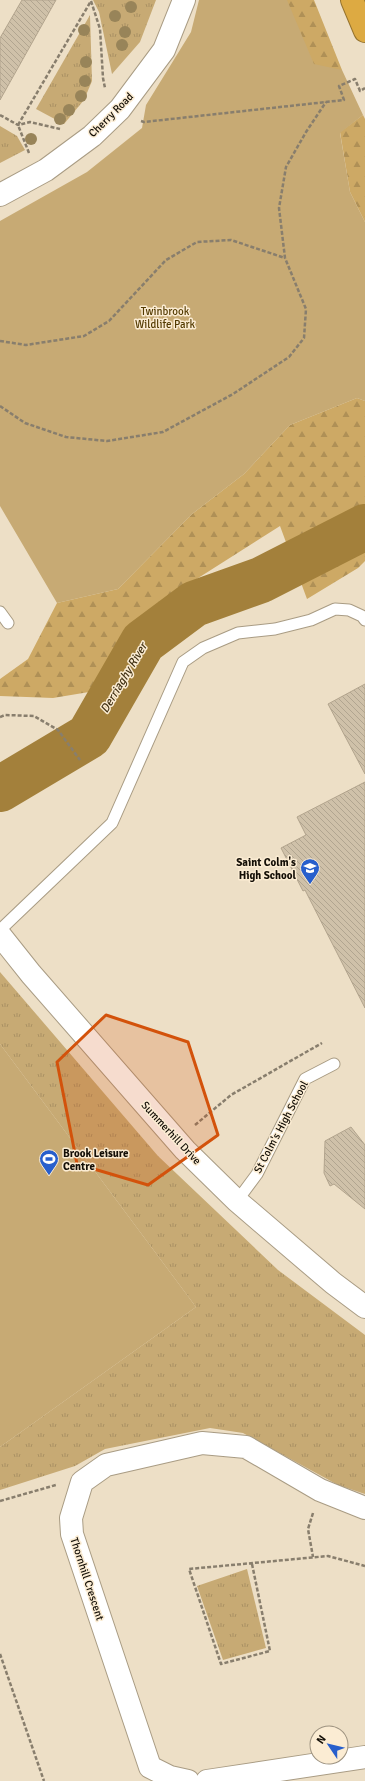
<svg xmlns="http://www.w3.org/2000/svg" width="365" height="1781" viewBox="0 0 365 1781" font-family="Signika,sans-serif">
  <style>
    .grass { fill: url(#grass-tufts) }
    .forest { fill: url(#forest-firs) }
    .park { fill: #c7aa74 }
    .lines { fill: none; stroke-linecap: round; stroke-linejoin: round }
    .river { stroke: #a3803b; stroke-width: 46 }
    .building { fill: url(#building-back-hatch); stroke: #b2a48d }
    .lane-casing { stroke: #a99c84; stroke-width: 13 }
    .street-casing { stroke: #a99c84; stroke-width: 24 }
    .highway-casing { stroke: #96732d; stroke-width: 24 }
    .path { stroke: #887e6d; stroke-width: 2.5; stroke-dasharray: 4 2; stroke-linecap: butt }
    .lane { stroke: #fff; stroke-width: 11 }
    .street { stroke: #fff; stroke-width: 22 }
    .highway { stroke: #ddaa42; stroke-width: 22 }
    .tree { fill: #988459 }
    .marked { fill: #d3520b; fill-opacity: 0.2; stroke: #d3520b; stroke-width: 3; stroke-linejoin: round }
    .labels { text-anchor: middle; dominant-baseline: central; stroke-width: 3; stroke-linejoin: round; paint-order: stroke }
    .street-label { font-size: 11px; fill: #130e06; stroke: #fbecd3 }
    .park-label { font-size: 11px; fill: #533a00; stroke: #fbecd3 }
    .poi-label { font-size: 11px; font-weight: bold; fill: #130e06; stroke: #fbecd3; text-anchor: end }
    .water-label { font-size: 12px; font-style: italic; fill: #413113; stroke: #fbecd3 }
  </style>
  <defs>
    <pattern id="grass-tufts" width="24" height="20" patternUnits="userSpaceOnUse"><rect width="24" height="20" fill="#c7aa74"/><path d="M3 7l-1-3M5 7V3M7 7l1-3M15 17l-1-3M17 17v-4M19 17l1-3" fill="none" stroke="#aa9163"/></pattern>
    <pattern id="forest-firs" width="22" height="20" patternUnits="userSpaceOnUse"><rect width="22" height="20" fill="#cda965"/><path d="M5 1l3.5 6h-7zM16 11l3.5 6h-7z" fill="#af9056"/></pattern>
    <pattern id="building-back-hatch" width="6" height="6" patternUnits="userSpaceOnUse"><rect width="6" height="6" fill="#cfc1a9"/><path d="M-1 5l2 2M0 0l6 6M5-1l2 2" fill="none" stroke="#b1a590"/></pattern>
  </defs>
  <rect width="100%" height="100%" fill="#eddfc6"/>
  <g class="grass">
    <polygon points="93,0 156,0 140,42 112,74 99,12"/>
    <polygon points="90,15 92,81 84,100 64,124 36,109"/>
    <polygon points="0,126 17,136 25,150 0,163"/>
    <polygon points="0,972 158,1156 278,1270 365,1335 365,1494 338,1485 243,1433 210,1428 105,1449 75,1466 0,1490 0,1447 196,1307 0,1044"/>
    <polygon points="247,1569 266,1648 223,1660 197,1586"/>
  </g>
  <g class="forest">
    <polygon points="255,0 314,0 342,70 300,90"/>
    <polygon points="363,115 365,119 365,222 350,192 340,132"/>
    <polygon points="357,398 365,401 365,561 358,568 307,599 280,526 151,608 118,649 95,691 53,698 0,696 0,679 28,659 57,603 118,589 192,514 244,474 290,425"/>
  </g>
  <g class="park">
    <polygon points="199,0 287,0 314,64 342,70 363,115 340,133 350,192 365,222 365,401 357,398 290,425 244,474 192,514 118,589 57,603 0,506 0,221 87,172 142,128 146,105 191,32"/>
    <polygon points="0,1044 196,1307 0,1447"/>
  </g>
  <g class="lines">
    <polyline class="river" points="0,789 89,736 143,642 194,604 261,580 365,527"/>
  </g>
  <g class="building">
    <polygon points="22,0 56,0 0,100 0,38"/>
    <polygon points="365,684 365,774 328,704"/>
    <polygon points="365,782 365,1008 305,890 303,891 281,848 306,835 297,817"/>
    <polygon points="351,1127 365,1145 365,1209 334,1184 330,1186 324,1173 325,1141"/>
  </g>
  <g class="lines">
    <defs>
      <g id="lane">
        <polyline points="0,612 8,623"/>
        <polyline points="0,930 112,823 183,662 203,648 238,633 275,629 311,620 335,609 349,610 362,616 365,620"/>
        <polyline points="237,1201 257,1174 305,1079 334,1064"/>
      </g>
      <g id="street">
        <polyline points="0,195 46,170 92,136 120,109 164,50 184,0"/>
        <polyline points="0,935 31,974 185,1150 237,1201 333,1283 365,1307"/>
        <polyline points="188,1781 170,1777 150,1767 72,1534 71,1518 82,1482 106,1465 202,1443 246,1447 320,1490 365,1508"/>
        <polyline points="207,1781 365,1757"/>
      </g>
      <polyline id="highway" points="352,0 365,31"/>
    </defs>
    <use href="#lane" class="lane-casing"/>
    <use href="#street" class="street-casing"/>
    <use href="#highway" class="highway-casing"/>
    <g class="path">
      <polyline points="91,1 100,29 103,78 105,88"/>
      <polyline points="0,115 18,125 30,122 60,129"/>
      <polyline points="141,121 144,122 344,100 339,86 355,79 360,91 365,88"/>
      <polyline points="29,153 18,125 91,1"/>
      <polyline points="0,341 26,345 84,336 109,321 166,260 197,242 231,240 285,258"/>
      <polyline points="0,406 25,423 66,437 107,441 163,432 233,394 289,357 304,338 306,309 285,258 279,208 286,167 306,132 326,102"/>
      <polyline points="0,717 5,715 34,716 58,730 80,760"/>
      <polyline points="195,1125 231,1095 322,1043"/>
      <polyline points="0,1501 56,1485"/>
      <polyline points="313,1513 308,1529 313,1557"/>
      <polyline points="252,1564 270,1651 221,1664 189,1569 328,1556 365,1566"/>
      <polyline points="0,1654 44,1781"/>
    </g>
    <use href="#lane" class="lane"/>
    <use href="#street" class="street"/>
    <use href="#highway" class="highway"/>
  </g>
  <g class="tree">
    <circle cx="131" cy="7" r="6"/>
    <circle cx="115" cy="16" r="6"/>
    <circle cx="84" cy="30" r="6"/>
    <circle cx="125" cy="32" r="6"/>
    <circle cx="122" cy="45" r="6"/>
    <circle cx="86" cy="62" r="6"/>
    <circle cx="85" cy="81" r="6"/>
    <circle cx="81" cy="96" r="6"/>
    <circle cx="69" cy="110" r="6"/>
    <circle cx="60" cy="119" r="6"/>
    <circle cx="31" cy="139" r="6"/>
  </g>
  <path class="marked" d="M 106,1015 L 188,1042 L 218,1135 L 148,1185 L 77,1164 L 57,1062 Z"/>
  <defs>
    <symbol id="school-pin" viewBox="-11 -11 22 30"><path d="M0 17L-7.5 6A9.5 9.5 0 1 1 7.5 6Z" fill="#285fcc" stroke="#fbecd3"/><path d="M0-5L7-2L0 1L-7-2ZM-4 1L0 2.5L4 1V4Q0 6-4 4Z" fill="#fff"/></symbol>
    <symbol id="stadium-pin" viewBox="-11 -11 22 30"><path d="M0 17L-7.5 6A9.5 9.5 0 1 1 7.5 6Z" fill="#285fcc" stroke="#fbecd3"/><path d="M0-5a6.5 5 0 1 0 0 10a6.5 5 0 1 0 0-10ZM-3.5-1.8h7v3.6h-7Z" fill="#fff"/></symbol>
  </defs>
  <g fill-rule="evenodd">
    <use href="#school-pin" x="299" y="857" width="22" height="30"/>
    <use href="#stadium-pin" x="38" y="1148" width="22" height="30"/>
  </g>
  <g class="labels">
    <g class="street-label">
      <text transform="translate(111 115) rotate(-45)">Cherry Road</text>
      <text transform="translate(281 1127) rotate(-62)">St Colm's High School</text>
      <text transform="translate(171 1133) rotate(47)">Summerhill Drive</text>
      <text transform="translate(87 1579) rotate(72)">Thornhill Crescent</text>
    </g>
    <g class="park-label">
      <text x="165" y="311">Twinbrook<tspan x="165" dy="13">Wildlife Park</tspan></text>
    </g>
    <g class="poi-label">
      <text x="296" y="862">Saint Colm's<tspan x="296" dy="13">High School</tspan></text>
      <text x="63" y="1153" text-anchor="start">Brook Leisure<tspan x="63" dy="13">Centre</tspan></text>
    </g>
    <g class="water-label">
      <text transform="translate(124 678) rotate(-59)">Derriaghy River</text>
    </g>
  </g>
  <g transform="translate(329 1745) rotate(305)"><circle r="19" fill="#fbecd3" stroke="#9e9381"/>
  <path d="M0-3L7 15L0 10L-7 15Z" fill="#285fcc"/>
  <text y="-6" font-size="11" font-weight="bold" text-anchor="middle" fill="#130e06">N</text>
  </g>
</svg>
